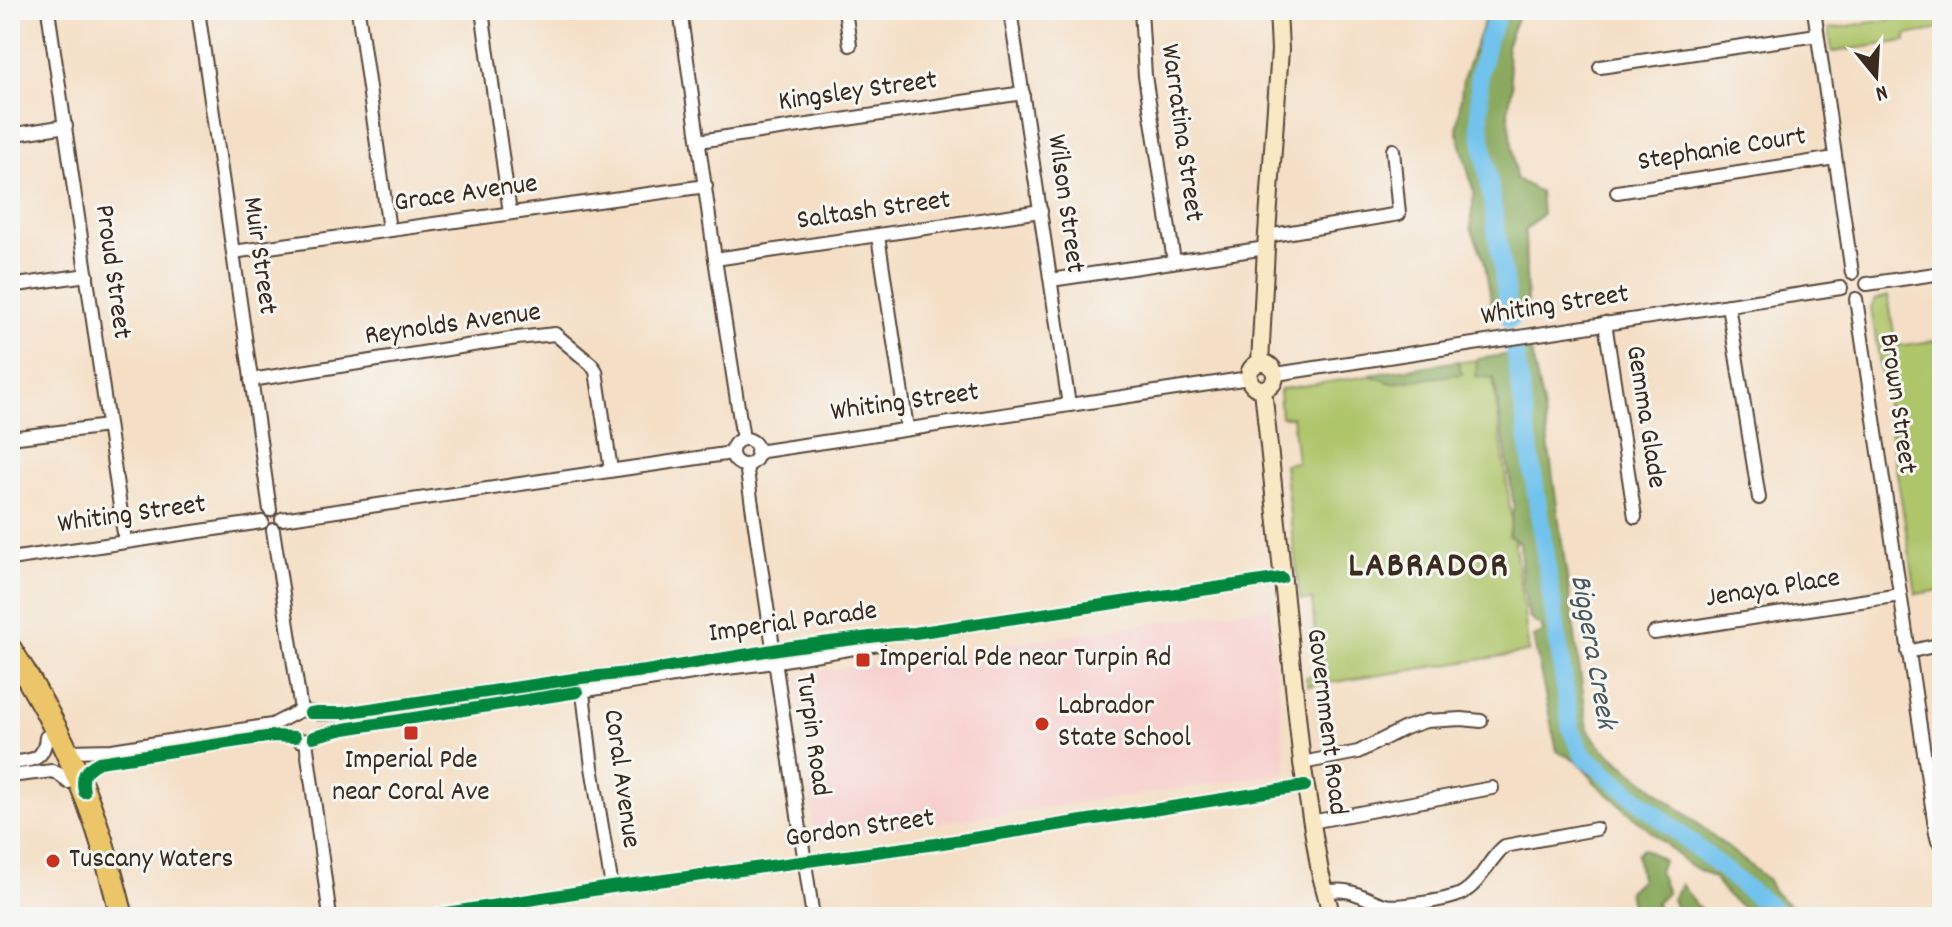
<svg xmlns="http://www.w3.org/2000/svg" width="1952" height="927" viewBox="0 0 1952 927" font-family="Dekko,sans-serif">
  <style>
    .built { fill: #f7d0ce }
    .green { fill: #afc56a; stroke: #757844; stroke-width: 2 }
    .forest { fill: #8baa5e; stroke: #636a3e; stroke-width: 2 }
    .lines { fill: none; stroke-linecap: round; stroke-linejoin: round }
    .river { stroke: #71c2ed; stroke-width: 18 }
    .street-casing { stroke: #574537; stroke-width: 16 }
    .secondary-casing { stroke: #574537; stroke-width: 20 }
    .highway-casing { stroke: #574537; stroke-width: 26 }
    .street { stroke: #fff; stroke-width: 12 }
    .secondary { stroke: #f8e8c3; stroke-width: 16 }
    .highway { stroke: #edc569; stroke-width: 22 }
    .cycleway-casing { stroke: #f6f6f2; stroke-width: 17 }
    .cycleway { stroke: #00873e; stroke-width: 12 }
    .poi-dot { fill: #c8321e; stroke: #f6f6f2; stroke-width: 3 }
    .labels { text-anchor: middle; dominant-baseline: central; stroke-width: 6; stroke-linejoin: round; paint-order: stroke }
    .street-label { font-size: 28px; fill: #3b2a1e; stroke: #f6f6f2 }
    .poi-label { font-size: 28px; fill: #3b2a1e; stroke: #f6f6f2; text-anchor: start }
    .water-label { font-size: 30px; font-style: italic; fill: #4b585c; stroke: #f6f6f2 }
    .district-label { font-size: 36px; font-weight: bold; letter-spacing: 2px; fill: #3b2a1e; stroke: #f6f6f2 }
  </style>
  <rect width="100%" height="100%" fill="#f6f6f2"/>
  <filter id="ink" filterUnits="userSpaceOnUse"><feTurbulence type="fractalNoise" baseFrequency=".0125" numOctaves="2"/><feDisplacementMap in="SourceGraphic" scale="16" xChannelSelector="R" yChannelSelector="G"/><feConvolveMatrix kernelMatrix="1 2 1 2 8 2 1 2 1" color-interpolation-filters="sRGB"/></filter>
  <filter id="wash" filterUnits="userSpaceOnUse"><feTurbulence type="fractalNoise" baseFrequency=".006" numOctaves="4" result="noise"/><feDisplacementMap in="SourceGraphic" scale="32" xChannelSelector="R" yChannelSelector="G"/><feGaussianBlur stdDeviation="1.8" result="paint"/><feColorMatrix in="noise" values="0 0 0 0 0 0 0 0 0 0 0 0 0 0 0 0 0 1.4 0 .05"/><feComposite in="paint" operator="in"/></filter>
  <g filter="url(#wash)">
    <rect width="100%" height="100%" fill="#f4dfc6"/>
    <polygon class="built" points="1270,606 1287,773 815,841 797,675"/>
    <g class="green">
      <polygon points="1942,11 1942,29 1906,35 1906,41 1832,52 1829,29"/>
      <polygon points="1888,296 1896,346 1942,340 1942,590 1916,594 1871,308 1876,299"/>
      <polygon points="1490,358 1529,652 1308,686 1306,677 1319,675 1312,600 1300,600 1284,464 1297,462 1292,417 1281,417 1279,392 1282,389"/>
    </g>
    <g class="forest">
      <polygon points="1488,10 1520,10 1506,46 1512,87 1508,111 1516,179 1540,192 1542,214 1525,231 1527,313 1492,306 1484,259 1471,228 1474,193 1457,130 1463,79"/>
      <path d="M 1531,351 L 1543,406 L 1588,729 L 1599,745 L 1767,879 L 1773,891 L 1803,917 L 1755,917 L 1728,896 L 1714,878 L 1688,864 L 1594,782 C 1586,766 1572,758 1557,751 L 1533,637 L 1543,633 L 1542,627 L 1529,618 L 1522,581 L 1520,544 L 1509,535 L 1514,506 L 1494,378 L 1476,376 L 1477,359 Z"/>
      <polygon points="1458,361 1462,374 1392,383 1369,375"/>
      <polygon points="1643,848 1663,860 1659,872 1667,893 1656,904 1660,917 1634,917 1628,891 1641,879 1637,854"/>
      <polygon points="1681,884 1697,906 1711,917 1679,917 1672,899"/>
    </g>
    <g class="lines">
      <g class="river">
        <polyline points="1500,10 1488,38 1479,76 1480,124 1510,320"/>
        <polyline points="1515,351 1571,729 1583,755 1782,917"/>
      </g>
    </g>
  </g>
  <g filter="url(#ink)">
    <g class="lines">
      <defs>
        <g id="street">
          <polyline points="48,10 125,541"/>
          <polyline points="198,10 270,510"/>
          <polyline points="358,10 389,230"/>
          <polyline points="482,10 510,213"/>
          <polyline points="680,10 715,259 743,439"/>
          <polyline points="845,10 850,45"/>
          <polyline points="1010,10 1069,405"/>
          <polyline points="1141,10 1145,76 1174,261"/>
          <polyline points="1814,10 1852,273"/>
          <polyline points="1600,67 1817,35"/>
          <polyline points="10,135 66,126"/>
          <polyline points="699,141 1023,93"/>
          <polyline points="1617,192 1835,158"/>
          <polyline points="878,236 907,428"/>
          <polyline points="1267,236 1399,214 1393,150"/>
          <polyline points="233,252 706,186"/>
          <polyline points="715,259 1041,211"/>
          <polyline points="1051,280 1266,248"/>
          <polyline points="1867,284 1942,273"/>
          <polyline points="10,286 87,275"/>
          <polyline points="1856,299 1936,833 1938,841 1942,846"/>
          <polyline points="1728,305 1759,498"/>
          <polyline points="1605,323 1635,517"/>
          <polyline points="1276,374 1841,288"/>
          <polyline points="251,380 517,338 555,334 591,364 596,371 611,470"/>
          <polyline points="10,438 108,426"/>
          <circle cx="745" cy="452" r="13"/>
          <polyline points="757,452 1249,378"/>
          <polyline points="746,465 813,917"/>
          <polyline points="282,519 732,453"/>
          <polyline points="273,530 301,710"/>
          <polyline points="10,559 262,522"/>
          <polyline points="1654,633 1900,595"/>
          <polyline points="1908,652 1942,644"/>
          <polyline points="582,685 592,767 612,887"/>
          <polyline points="301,710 319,714 343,713 581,678 646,671 791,647 894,634 915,633 1282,578"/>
          <polyline points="306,741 322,734 344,729 711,670 760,664 878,644"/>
          <polyline points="306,741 330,917"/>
          <polyline points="66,747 70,751 112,750 272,725 301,710"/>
          <path d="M 10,763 C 31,760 44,762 46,737"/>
          <polyline points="1302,763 1358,752 1405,728 1426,721 1462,719 1481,721"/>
          <polyline points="10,776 52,771 59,774 68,782"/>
          <path d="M 83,785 C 81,773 90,767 99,762 L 273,736 L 295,737 L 299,740 L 306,741"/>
          <polyline points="1311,822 1492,788"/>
          <path d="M 1325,892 C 1350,886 1362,898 1385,905 C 1397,908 1453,900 1464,892 C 1482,881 1489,858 1505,846 L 1596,829"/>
          <polyline points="421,917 612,887 936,844 1305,786"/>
        </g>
        <g id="secondary">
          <circle cx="1262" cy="376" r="13"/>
          <polyline points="1260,363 1266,248 1280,50 1278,10"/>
          <polyline points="1263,389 1302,763 1320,872 1332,917"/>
        </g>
        <path id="highway" d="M 10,649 C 45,704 74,760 95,821 C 106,853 114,885 122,917"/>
      </defs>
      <use href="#street" class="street-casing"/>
      <use href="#secondary" class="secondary-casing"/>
      <use href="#highway" class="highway-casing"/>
      <use href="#street" class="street"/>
      <use href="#secondary" class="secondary"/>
      <use href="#highway" class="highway"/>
      <defs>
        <g id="cycleway">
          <polyline points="310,713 343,713 581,678 646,671 791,647 894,634 915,633 1282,578"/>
          <polyline points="313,737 344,729 577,692"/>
          <path d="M 84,792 C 81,775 84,770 99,762 L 273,736 L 295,737"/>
          <polyline points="421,917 612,887 936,844 1305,786"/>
        </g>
      </defs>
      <use href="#cycleway" class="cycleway-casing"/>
      <use href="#cycleway" class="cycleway"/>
    </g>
  </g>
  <g class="poi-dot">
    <rect x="855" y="652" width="16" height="16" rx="4"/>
    <circle cx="1042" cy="724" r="8"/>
    <rect x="403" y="725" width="16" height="16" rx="4"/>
    <circle cx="53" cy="861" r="8"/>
  </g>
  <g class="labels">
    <g class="street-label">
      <text transform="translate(858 93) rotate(-8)">Kingsley Street</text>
      <text transform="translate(1180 133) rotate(82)">Warratina Street</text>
      <text transform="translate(1722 151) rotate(-9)">Stephanie Court</text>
      <text transform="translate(466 195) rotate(-8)">Grace Avenue</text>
      <text transform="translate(1064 204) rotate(82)">Wilson Street</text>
      <text transform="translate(874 212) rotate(-8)">Saltash Street</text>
      <text transform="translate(258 256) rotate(82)">Muir Street</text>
      <text transform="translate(111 272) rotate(82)">Proud Street</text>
      <text transform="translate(1555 307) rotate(-9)">Whiting Street</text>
      <text transform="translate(453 326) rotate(-8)">Reynolds Avenue</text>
      <text transform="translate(905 404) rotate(-8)">Whiting Street</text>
      <text transform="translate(1896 404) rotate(82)">Brown Street</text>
      <text transform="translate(1644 417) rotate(81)">Gemma Glade</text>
      <text transform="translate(132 516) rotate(-8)">Whiting Street</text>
      <text transform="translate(1773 590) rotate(-9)">Jenaya Place</text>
      <text transform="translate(793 624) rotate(-8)">Imperial Parade</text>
      <text transform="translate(1325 722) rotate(83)">Government Road</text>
      <text transform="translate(811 735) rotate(82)">Turpin Road</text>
      <text transform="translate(620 779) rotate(82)">Coral Avenue</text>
      <text transform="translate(860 830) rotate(-8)">Gordon Street</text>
    </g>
    <g class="poi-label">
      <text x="879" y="660">Imperial Pde near Turpin Rd</text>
      <text x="1058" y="708">Labrador<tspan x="1058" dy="32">State School</tspan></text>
      <text x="411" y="762" text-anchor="middle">Imperial Pde<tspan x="411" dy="32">near Coral Ave</tspan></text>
      <text x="69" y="861">Tuscany Waters</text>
    </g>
    <g class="water-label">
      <text transform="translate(1591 652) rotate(80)">Biggera Creek</text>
    </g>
    <g class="district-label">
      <text x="1429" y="568">LABRADOR</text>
    </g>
  </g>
  <rect width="1952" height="927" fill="none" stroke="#f6f6f2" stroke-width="40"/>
  <g transform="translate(1876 76) rotate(162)" stroke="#f6f6f2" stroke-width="6" paint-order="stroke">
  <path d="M0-6L14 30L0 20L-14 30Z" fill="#3b2a1e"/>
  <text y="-12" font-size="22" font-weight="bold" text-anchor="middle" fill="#3b2a1e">N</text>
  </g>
</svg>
